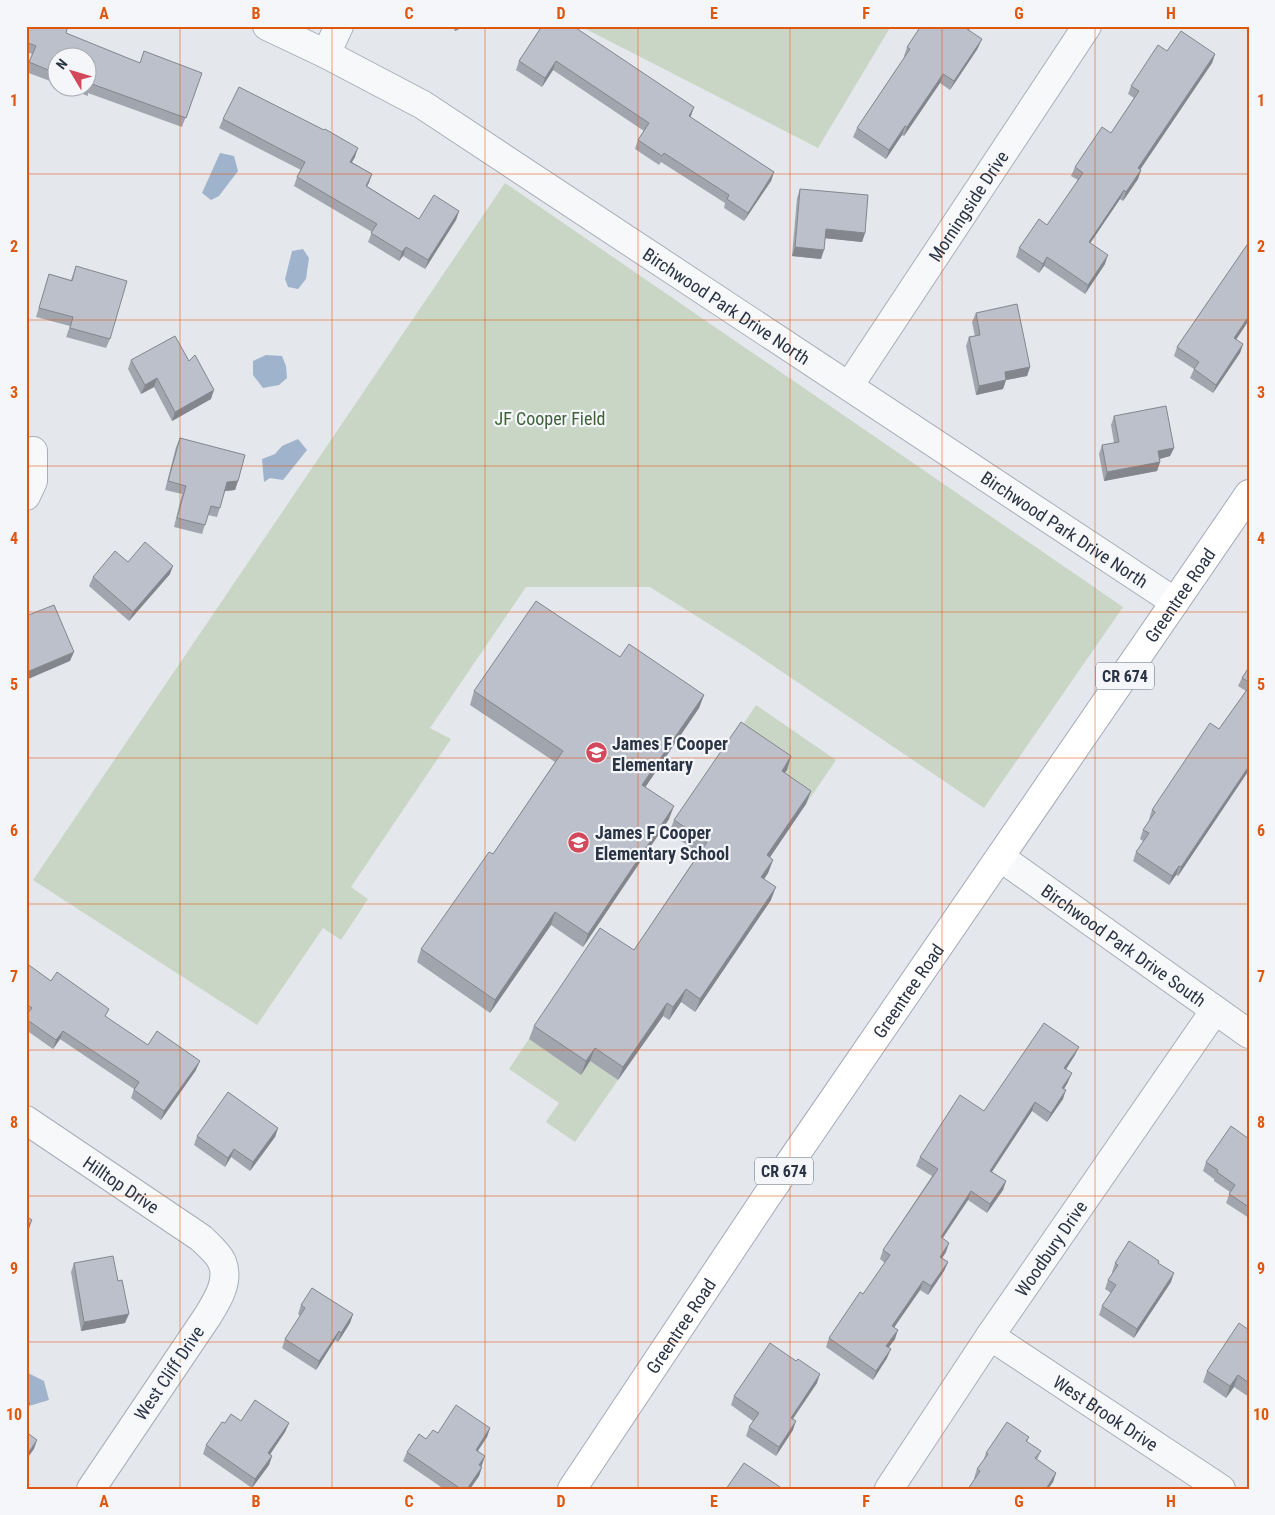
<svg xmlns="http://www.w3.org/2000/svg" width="1275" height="1515" viewBox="0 0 1275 1515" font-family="'Roboto Condensed',sans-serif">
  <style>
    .green { fill: #c9d6c5 }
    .water { fill: #9fb4cc }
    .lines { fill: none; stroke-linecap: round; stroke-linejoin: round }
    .street-casing { stroke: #a9aeb7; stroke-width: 30 }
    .primary-casing { stroke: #a3abb8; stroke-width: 30 }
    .street { stroke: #f7f8fa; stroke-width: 28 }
    .primary { stroke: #fff; stroke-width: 28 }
    .wall { fill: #a1a5ae }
    .shaded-wall { fill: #83868d }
    .building { fill: #bbc0ca; stroke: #83868d }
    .grid { fill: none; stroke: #df570f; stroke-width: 1; stroke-opacity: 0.55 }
    .labels { text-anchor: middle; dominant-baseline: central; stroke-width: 4.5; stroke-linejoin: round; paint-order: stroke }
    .shield { fill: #f4f6f9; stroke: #676e7b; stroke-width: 1 }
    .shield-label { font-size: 16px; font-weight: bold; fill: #2b3445 }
    .street-label { font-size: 18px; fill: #2b3445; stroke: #f4f6f9 }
    .park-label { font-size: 18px; fill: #3f6138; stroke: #f4f6f9 }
    .poi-label { font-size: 18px; font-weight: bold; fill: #2b3445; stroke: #f4f6f9; text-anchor: start }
    .neatline { fill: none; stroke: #df570f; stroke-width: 2 }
    .grid-label { font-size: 16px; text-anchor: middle; font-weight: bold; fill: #df570f }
  </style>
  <rect width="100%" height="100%" fill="#e4e7ec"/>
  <g class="green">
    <polygon points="580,26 891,26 818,148"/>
    <polygon points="505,183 1123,607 984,808 744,646 650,587 526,587 430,728 451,739 351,887 368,899 341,940 323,928 257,1025 33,880"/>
    <polygon points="756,705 836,760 806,804 777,784 736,735"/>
    <polygon points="529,1039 581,1074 590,1061 618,1080 575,1142 546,1122 559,1103 509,1069"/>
  </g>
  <g class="water">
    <polygon points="220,153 234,156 238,171 219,196 211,200 202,193"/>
    <polygon points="303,249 309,258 306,279 298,289 288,287 285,279 292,251"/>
    <polygon points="266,355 282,356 286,366 287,378 279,385 263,388 253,375 253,361"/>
    <polygon points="298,439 307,450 283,480 270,478 264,482 262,459 275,454 282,446"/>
    <polygon points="26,1372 44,1381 49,1400 29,1406 26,1404"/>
  </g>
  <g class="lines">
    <defs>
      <g id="street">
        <path id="s1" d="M 267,26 L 326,54 L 423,105 L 1175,602"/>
        <polyline points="326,54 339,26"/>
        <path id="s2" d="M 849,386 L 1087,26"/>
        <polyline points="26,496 33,481 33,451"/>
        <path id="s3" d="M 1000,857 L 1249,1034"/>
        <path id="s4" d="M 26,1120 L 201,1238 C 208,1245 218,1253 222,1262 C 230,1281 217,1301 207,1317 L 91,1489"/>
        <path id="s5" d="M 990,1336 L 1221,1489"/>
        <path id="s6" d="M 889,1489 L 990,1336 L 1215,1010"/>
      </g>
      <g id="primary">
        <path id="s7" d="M 572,1489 L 765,1199 L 1249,494"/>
      </g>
    </defs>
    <use href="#street" class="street-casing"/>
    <use href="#primary" class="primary-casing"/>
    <use href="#street" class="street"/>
    <use href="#primary" class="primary"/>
  </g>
  <g class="wall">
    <polygon points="26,26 66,34 140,63 202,73 182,127 88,93 88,96 67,88 88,88 88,58 58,58 58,84 26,72 32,54 26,52"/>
    <polygon points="452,26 465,26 455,31"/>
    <polygon points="542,26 694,107 690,117 774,172 771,181 744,221 724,208 725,203 661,162 659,165 635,149 638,140 644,131 553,70 542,87 516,70 519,61"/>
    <polygon points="921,26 971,26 969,31 978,48 950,90 940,83 904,136 902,135 886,159 853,137 857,128 905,57 904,56 907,47"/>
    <polygon points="1167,51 1215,54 1212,63 1140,170 1141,170 1138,179 1123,201 1120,199 1090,243 1105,264 1085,294 1044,266 1039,273 1016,257 1019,248 1047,225 1078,180 1071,176 1075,167 1111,133 1134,98 1128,94 1131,86"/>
    <polygon points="223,119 355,157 352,162 372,174 367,186 419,219 459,211 456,220 425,269 403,256 399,261 368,242 372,232 294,186 297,177 301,170 219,128"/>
    <polygon points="800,189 865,233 862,242 825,238 821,259 792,256 797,198"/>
    <polygon points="1249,242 1249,320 1236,340 1243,344 1240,353 1213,393 1190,378 1194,369 1174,356 1177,347"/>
    <polygon points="76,266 110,339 106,348 66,337 70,326 36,317 49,274 71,280"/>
    <polygon points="976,313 1030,367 1027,376 1006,380 1003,389 976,395 966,346 969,337 975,336 972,322"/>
    <polygon points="131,360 189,361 211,399 172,421 154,387 141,394 128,369"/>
    <polygon points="1114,416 1174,448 1170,456 1160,459 1160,462 1157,471 1104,481 1099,454 1102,445 1114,443 1111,425"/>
    <polygon points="180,438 238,481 235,490 225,491 217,517 208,515 202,534 174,527 182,494 165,490 176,447"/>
    <polygon points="128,562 170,574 129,621 89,586 93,577"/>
    <polygon points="620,657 704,695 699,708 645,787 669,819 583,947 551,925 490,1013 417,962 421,949 493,854 555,762 470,705 474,691"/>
    <polygon points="1249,667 1249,770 1178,876 1176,875 1169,885 1133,861 1136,852 1143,841 1140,839 1143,830 1150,819 1149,819 1152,810 1219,729 1246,691 1238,686 1242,678"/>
    <polygon points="791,756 787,770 784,773 811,791 806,804 770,857 773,860 768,873 764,879 771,900 695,1012 681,1002 669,1020 663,1016 618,1080 590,1061 581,1075 529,1039 534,1026 634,950 699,853 669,833 674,820"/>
    <polygon points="26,963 51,981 106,1017 148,1045 196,1070 161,1120 131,1098 134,1089 60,1039 53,1049 26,1030"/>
    <polygon points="1075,1055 1066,1069 1068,1082 1064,1089 1063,1099 1047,1122 1032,1111 992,1172 1006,1181 1003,1190 987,1213 968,1200 943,1238 946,1252 942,1258 948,1262 944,1271 928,1295 920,1290 894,1327 895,1339 888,1348 887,1358 873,1380 826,1347 829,1338 863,1294 885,1263 880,1259 883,1250 932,1176 916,1166 920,1157 984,1111"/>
    <polygon points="278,1128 275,1137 250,1171 231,1157 225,1167 194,1145 197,1136"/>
    <polygon points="1249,1139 1249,1218 1226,1203 1230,1192 1214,1181 1214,1179 1203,1171 1206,1162"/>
    <polygon points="74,1263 125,1323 81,1331 71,1272"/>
    <polygon points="1115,1263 1158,1263 1171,1282 1134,1338 1099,1315 1102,1306 1111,1293 1105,1289 1108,1280 1113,1273 1112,1272"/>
    <polygon points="301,1305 353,1314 350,1323 338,1342 335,1340 316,1370 282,1348 285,1339 300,1316 298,1314"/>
    <polygon points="1249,1330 1249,1397 1234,1387 1226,1398 1203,1382 1207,1371"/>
    <polygon points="817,1383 793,1419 793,1430 776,1456 746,1436 749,1427 753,1421 731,1405 734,1396"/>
    <polygon points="241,1421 289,1423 285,1432 270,1454 272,1456 269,1465 252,1488 203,1454 206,1445 225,1423"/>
    <polygon points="490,1428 487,1437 478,1451 481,1466 482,1467 479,1476 470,1489 444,1489 403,1461 407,1452 426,1439 438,1433"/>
    <polygon points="1029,1437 1027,1442 1041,1451 1037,1460 1056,1473 1053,1482 1048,1489 968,1489 975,1479 974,1478 977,1469 983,1461 986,1453"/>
  </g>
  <g class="shaded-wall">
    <polygon points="457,26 465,26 455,31"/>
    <polygon points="969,26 971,26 963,38 967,29"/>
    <polygon points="982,39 978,48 950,90 954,81"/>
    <polygon points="1215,54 1212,63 1135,177 1138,168"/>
    <polygon points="556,61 553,70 542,87 545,78"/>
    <polygon points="943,74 940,83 904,136 907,127"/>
    <polygon points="694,107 691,116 685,125 689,116"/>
    <polygon points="905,126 902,135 886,159 889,150"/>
    <polygon points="358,148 355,157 347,170 350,162"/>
    <polygon points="1141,170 1138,179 1123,201 1126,192"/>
    <polygon points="774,172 771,181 744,221 748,213"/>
    <polygon points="372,174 369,183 362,194"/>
    <polygon points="1124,190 1120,199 1085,251 1089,242"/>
    <polygon points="459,211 456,220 425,269 428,260"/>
    <polygon points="826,229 865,233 862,242 823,238"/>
    <polygon points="406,247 403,256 399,261 402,252"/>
    <polygon points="795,247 824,250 821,259 792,256"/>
    <polygon points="1108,255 1105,264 1085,294 1088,285"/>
    <polygon points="1047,257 1044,266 1039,273 1043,264"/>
    <polygon points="1249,316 1249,320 1231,347 1234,338"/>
    <polygon points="1243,344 1240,353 1213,393 1216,385"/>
    <polygon points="1030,367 1027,376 1001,381 1005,372"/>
    <polygon points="157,378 154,387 141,394 145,385"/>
    <polygon points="1006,380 1003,389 976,395 979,386"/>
    <polygon points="214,390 211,399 172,421 175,412"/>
    <polygon points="1174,448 1170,456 1155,460 1158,451"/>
    <polygon points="1160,462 1157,471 1104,481 1107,472"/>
    <polygon points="238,481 235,490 224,491 227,482"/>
    <polygon points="173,566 170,574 129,621 133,612"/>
    <polygon points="74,652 70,661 26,680 27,672"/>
    <polygon points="704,695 699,708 638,798 642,785"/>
    <polygon points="791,756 787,770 777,784 782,771"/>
    <polygon points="1249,766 1249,770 1178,876 1181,867"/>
    <polygon points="811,791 806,804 762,869 767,855"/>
    <polygon points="674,806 669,819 583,947 588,934"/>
    <polygon points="773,860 768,873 757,890 761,877"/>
    <polygon points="1179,866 1176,875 1169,885 1172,876"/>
    <polygon points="776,887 771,900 695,1012 700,999"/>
    <polygon points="555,912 551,925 490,1013 495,1000"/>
    <polygon points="686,989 681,1002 669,1020 673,1007"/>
    <polygon points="667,1003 663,1016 618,1080 623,1067"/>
    <polygon points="63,1031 60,1039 53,1049 56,1040"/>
    <polygon points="1079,1047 1075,1055 1061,1077 1064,1068"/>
    <polygon points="595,1048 590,1061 581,1075 586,1061"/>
    <polygon points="200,1061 196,1070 161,1120 164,1111"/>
    <polygon points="1072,1073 1068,1082 1059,1097 1062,1088"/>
    <polygon points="1066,1090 1063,1099 1047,1122 1051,1113"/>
    <polygon points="1035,1102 1032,1111 987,1179 990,1171"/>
    <polygon points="278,1128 275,1137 250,1171 253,1162"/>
    <polygon points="234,1149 231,1157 225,1167 228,1158"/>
    <polygon points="1006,1181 1003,1190 987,1213 990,1204"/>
    <polygon points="971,1191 968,1200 937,1246 941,1237"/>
    <polygon points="32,1220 29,1229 26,1233 26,1229"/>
    <polygon points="949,1243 946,1252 937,1266 940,1257"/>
    <polygon points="948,1262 944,1271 928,1295 931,1286"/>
    <polygon points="1174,1273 1171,1282 1134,1338 1137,1329"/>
    <polygon points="923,1281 920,1290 889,1335 892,1326"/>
    <polygon points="129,1314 125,1323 81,1331 84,1322"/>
    <polygon points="353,1314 350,1323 338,1342 341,1333"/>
    <polygon points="898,1330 895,1339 883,1355 886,1346"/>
    <polygon points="339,1331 335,1340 316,1370 319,1361"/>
    <polygon points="891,1349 887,1358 873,1380 876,1371"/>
    <polygon points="820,1374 817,1383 787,1427 791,1418"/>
    <polygon points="1238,1375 1234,1387 1226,1398 1230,1386"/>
    <polygon points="796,1421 793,1430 776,1456 779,1447"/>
    <polygon points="289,1423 285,1432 265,1462 268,1453"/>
    <polygon points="490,1428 487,1437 472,1459 476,1450"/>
    <polygon points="37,1440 34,1449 26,1460 26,1456"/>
    <polygon points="272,1456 269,1465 252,1488 255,1479"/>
    <polygon points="485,1456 482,1465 476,1474 479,1465"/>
    <polygon points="482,1467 479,1476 470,1489 467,1489"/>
    <polygon points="1056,1473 1053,1482 1048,1489 1046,1489"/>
  </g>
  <g class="building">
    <polygon points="26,26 68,26 66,33 140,63 144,51 202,73 186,118 92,84 91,87 88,85 88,58 58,58 58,74 29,62 36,46 26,42"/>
    <polygon points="542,26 573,26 694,107 689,116 774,172 748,213 727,199 729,195 664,153 662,156 638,140 649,123 556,61 545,78 519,61"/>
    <polygon points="921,26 969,26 967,29 982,39 954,81 943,74 907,127 905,126 889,150 857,128 910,49 907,47"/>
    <polygon points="1181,31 1215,54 1138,168 1141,170 1126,192 1124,190 1089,242 1108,255 1088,285 1047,257 1043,264 1019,248 1039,219 1047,225 1083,173 1075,167 1102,127 1111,133 1139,91 1131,86 1158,45 1167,51"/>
    <polygon points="239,87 324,130 325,129 358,148 350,162 372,174 366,186 419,219 434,195 459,211 428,260 406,247 402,252 371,233 377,224 297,177 305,162 223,119"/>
    <polygon points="800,189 868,195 865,233 826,229 824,250 795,247"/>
    <polygon points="1249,242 1249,316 1234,338 1243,344 1216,385 1194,369 1199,362 1177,347"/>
    <polygon points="76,266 127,281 110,339 70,328 73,317 39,308 49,274 72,281"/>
    <polygon points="1017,304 1030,367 1005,372 1006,380 979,386 969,337 980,335 976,313"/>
    <polygon points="175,336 189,361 195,355 214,390 175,412 157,378 145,385 131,360"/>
    <polygon points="1166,406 1174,448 1158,451 1160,462 1107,472 1102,445 1119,442 1114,416"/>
    <polygon points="180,438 245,455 238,481 227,482 220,508 211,506 205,525 177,518 186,486 168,481"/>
    <polygon points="145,542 173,566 133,612 93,577 115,551 128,562"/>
    <polygon points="536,601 620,657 629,644 704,695 642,785 674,806 588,934 555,912 495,1000 421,949 489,852 493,854 563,751 474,691"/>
    <polygon points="54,605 74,652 27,672 26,616"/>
    <polygon points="1249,667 1249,682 1242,678"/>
    <polygon points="1249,687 1249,766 1181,867 1179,866 1172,876 1136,852 1149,833 1143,830 1155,812 1152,810 1210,723 1219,729"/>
    <polygon points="741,722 791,756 782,771 811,791 767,855 773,860 761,877 776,887 700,999 686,989 673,1007 667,1003 623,1067 595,1048 586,1061 534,1026 600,928 634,950 707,842 674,820"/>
    <polygon points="26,963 51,981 57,972 109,1009 105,1016 148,1045 157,1031 200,1061 164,1111 134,1090 139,1082 63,1031 56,1040 26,1019 26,1015 32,1008 26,1004"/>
    <polygon points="1044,1023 1079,1047 1064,1068 1072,1073 1062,1088 1066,1090 1051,1113 1035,1102 990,1171 1006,1181 990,1204 971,1191 941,1237 949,1243 940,1257 948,1262 931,1286 923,1281 892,1326 898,1330 886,1346 891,1349 876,1371 829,1338 860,1292 863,1294 890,1255 883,1250 938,1169 920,1157 960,1095 984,1111"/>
    <polygon points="228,1092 278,1128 253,1162 234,1149 228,1158 197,1136"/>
    <polygon points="1231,1126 1249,1139 1249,1207 1229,1194 1235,1185 1217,1172 1218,1170 1206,1162"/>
    <polygon points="26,1216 32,1220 26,1229"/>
    <polygon points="1129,1241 1159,1261 1158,1263 1174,1273 1137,1329 1102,1306 1116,1285 1108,1280 1118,1265 1115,1263"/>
    <polygon points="113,1256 118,1281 122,1280 129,1314 84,1322 74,1263"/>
    <polygon points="312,1288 353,1314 341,1333 339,1331 319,1361 285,1339 305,1308 301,1305"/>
    <polygon points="1239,1323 1249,1330 1249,1383 1238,1375 1230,1386 1207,1371"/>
    <polygon points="770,1343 796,1361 798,1359 820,1374 791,1418 796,1421 779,1447 749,1427 759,1413 734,1396"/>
    <polygon points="255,1400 289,1423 268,1453 272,1456 255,1479 206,1445 222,1422 225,1423 231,1414 241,1421"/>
    <polygon points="26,1401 30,1403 26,1408"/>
    <polygon points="456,1405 490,1428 476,1450 485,1456 479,1465 482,1467 467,1489 461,1489 407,1452 419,1434 426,1439 433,1430 438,1433"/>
    <polygon points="1007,1422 1029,1437 1026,1441 1041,1451 1035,1458 1056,1473 1046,1489 1005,1489 1003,1487 1002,1489 968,1489 980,1471 977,1469 988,1454 986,1453"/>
    <polygon points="26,1432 37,1440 26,1456"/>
    <polygon points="744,1463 780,1487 779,1489 726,1489"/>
  </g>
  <path class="grid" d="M 180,26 L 180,1489M 332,26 L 332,1489M 485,26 L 485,1489M 638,26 L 638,1489M 790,26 L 790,1489M 942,26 L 942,1489M 1095,26 L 1095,1489M 26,174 L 1249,174M 26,320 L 1249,320M 26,466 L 1249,466M 26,612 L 1249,612M 26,758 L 1249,758M 26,904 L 1249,904M 26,1050 L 1249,1050M 26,1196 L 1249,1196M 26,1342 L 1249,1342"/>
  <defs>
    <symbol id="school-disc" viewBox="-11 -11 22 22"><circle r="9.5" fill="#d1495b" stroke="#f4f6f9"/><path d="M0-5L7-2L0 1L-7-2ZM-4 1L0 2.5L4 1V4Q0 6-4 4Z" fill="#fff"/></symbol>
  </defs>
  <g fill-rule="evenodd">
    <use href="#school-disc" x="584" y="740" width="25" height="25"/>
    <use href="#school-disc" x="566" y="830" width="25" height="25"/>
  </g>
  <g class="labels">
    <g class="shield">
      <rect x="1096" y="662.5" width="58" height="27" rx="4"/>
      <rect x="755" y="1157.5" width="58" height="27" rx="4"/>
    </g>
    <g class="shield-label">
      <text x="1125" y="676">CR 674</text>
      <text x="784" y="1171">CR 674</text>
    </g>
    <g class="street-label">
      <text stroke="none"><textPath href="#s2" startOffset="216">Morningside Drive</textPath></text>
      <text stroke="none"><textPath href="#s1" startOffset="539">Birchwood Park Drive North</textPath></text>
      <text stroke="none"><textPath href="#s1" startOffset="944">Birchwood Park Drive North</textPath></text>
      <text stroke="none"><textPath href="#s7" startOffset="1081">Greentree Road</textPath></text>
      <text stroke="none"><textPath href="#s3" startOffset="152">Birchwood Park Drive South</textPath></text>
      <text stroke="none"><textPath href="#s7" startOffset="601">Greentree Road</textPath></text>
      <text stroke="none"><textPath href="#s4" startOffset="115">Hilltop Drive</textPath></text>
      <text stroke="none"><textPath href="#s6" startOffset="290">Woodbury Drive</textPath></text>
      <text stroke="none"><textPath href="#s7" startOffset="196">Greentree Road</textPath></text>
      <text transform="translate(169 1373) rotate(-56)">West Cliff Drive</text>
      <text stroke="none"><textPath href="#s5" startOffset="139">West Brook Drive</textPath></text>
    </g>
    <g class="park-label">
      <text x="550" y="418">JF Cooper Field</text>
    </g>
    <g class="poi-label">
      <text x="612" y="743">James F Cooper<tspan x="612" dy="21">Elementary</tspan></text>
      <text x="595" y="832">James F Cooper<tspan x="595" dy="21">Elementary School</tspan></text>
    </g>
  </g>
  <rect width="1275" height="1515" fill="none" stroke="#f4f6f9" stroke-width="55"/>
  <g transform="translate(72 72) rotate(308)"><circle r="24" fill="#f4f6f9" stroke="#a4a8b1"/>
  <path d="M0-4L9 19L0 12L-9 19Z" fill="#d1495b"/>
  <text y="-8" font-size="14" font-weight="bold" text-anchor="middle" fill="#2b3445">N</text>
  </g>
  <rect x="28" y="28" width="1220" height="1460" class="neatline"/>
  <g class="grid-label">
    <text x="104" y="19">A</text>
    <text x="256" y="19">B</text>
    <text x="409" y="19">C</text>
    <text x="561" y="19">D</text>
    <text x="714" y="19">E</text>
    <text x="866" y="19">F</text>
    <text x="1019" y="19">G</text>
    <text x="1171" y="19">H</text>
    <text x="14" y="106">1</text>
    <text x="1261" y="106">1</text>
    <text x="14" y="252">2</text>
    <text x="1261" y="252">2</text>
    <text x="14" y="398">3</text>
    <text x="1261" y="398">3</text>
    <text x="14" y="544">4</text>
    <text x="1261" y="544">4</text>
    <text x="14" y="690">5</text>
    <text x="1261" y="690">5</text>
    <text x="14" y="836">6</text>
    <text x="1261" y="836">6</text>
    <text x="14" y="982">7</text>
    <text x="1261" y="982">7</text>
    <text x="14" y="1128">8</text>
    <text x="1261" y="1128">8</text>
    <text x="14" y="1274">9</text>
    <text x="1261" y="1274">9</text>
    <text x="14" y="1420">10</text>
    <text x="1261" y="1420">10</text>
    <text x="104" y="1507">A</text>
    <text x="256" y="1507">B</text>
    <text x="409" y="1507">C</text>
    <text x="561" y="1507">D</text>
    <text x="714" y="1507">E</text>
    <text x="866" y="1507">F</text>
    <text x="1019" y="1507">G</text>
    <text x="1171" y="1507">H</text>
  </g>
</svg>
